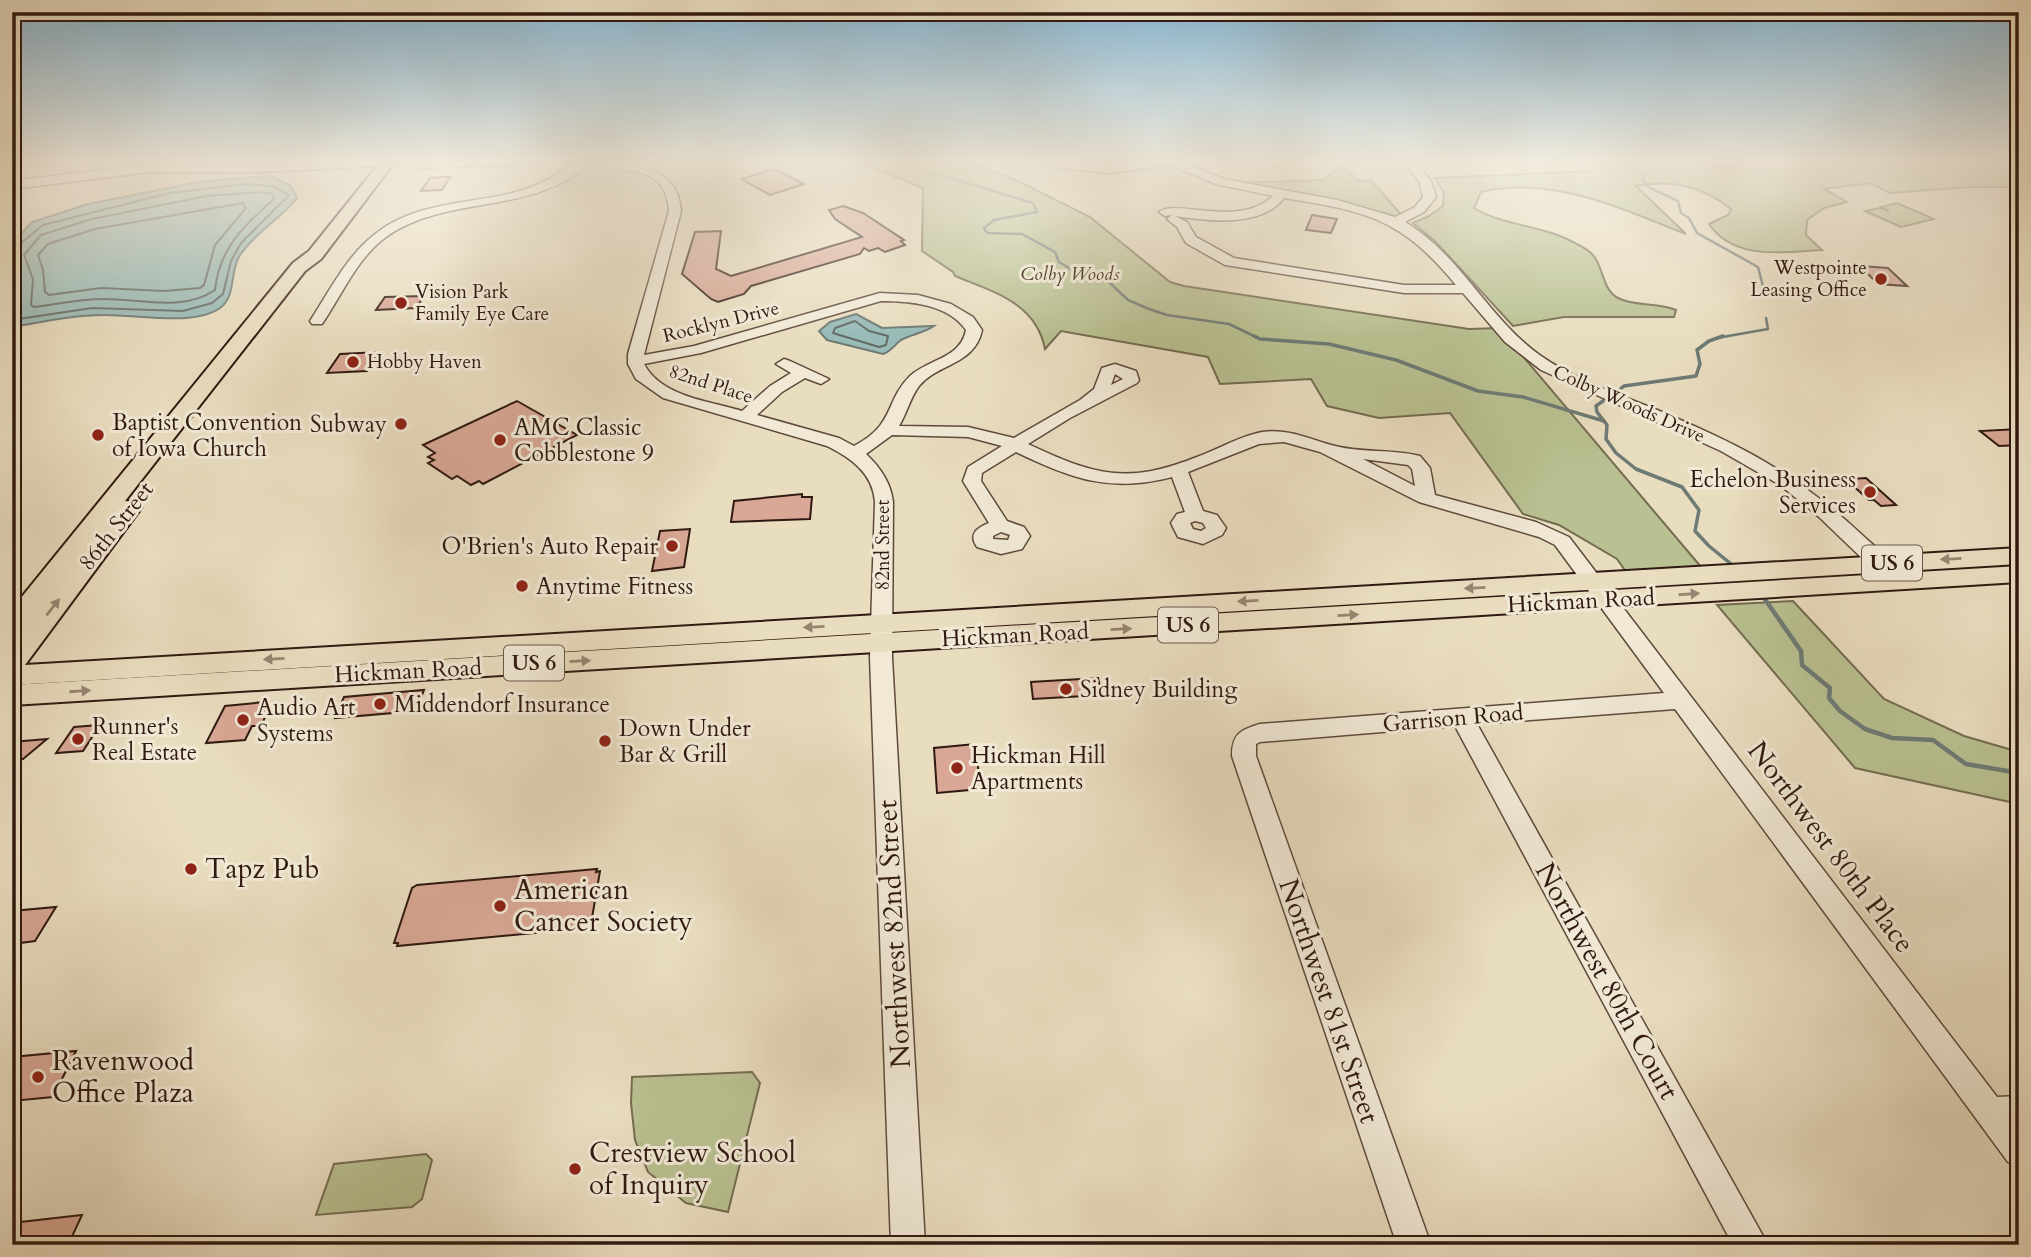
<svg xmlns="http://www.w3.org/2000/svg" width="2031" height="1257" viewBox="0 0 2031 1257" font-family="Cardo,serif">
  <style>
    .green { fill: #b9c091; stroke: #746c50; stroke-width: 2 }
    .water { fill: #98bbb7; stroke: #6e7a74; stroke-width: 2 }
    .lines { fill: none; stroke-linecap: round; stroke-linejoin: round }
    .shore { stroke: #646a64; stroke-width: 2 }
    .stream-far2 { stroke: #6e7a74; stroke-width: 2.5 }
    .stream-far1 { stroke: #6e7a74; stroke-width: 3.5 }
    .stream { stroke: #6e7a74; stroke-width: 4.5 }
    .building { fill: #d8a795; stroke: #301910; stroke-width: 2 }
    .minor-casing { stroke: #5e4a3c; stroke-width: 3 }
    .major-casing { stroke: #301910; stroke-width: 4 }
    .minor { fill: #f1e9d6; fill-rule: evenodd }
    .major { fill: #e9ddc0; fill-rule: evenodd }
    .oneway { fill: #968571 }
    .poi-dot { fill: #8f2418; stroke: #f1e9d6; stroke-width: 2.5 }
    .labels { text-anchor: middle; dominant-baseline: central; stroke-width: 6; stroke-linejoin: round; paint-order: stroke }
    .far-poi-label { font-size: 19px; fill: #301910; stroke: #f1e9d6; text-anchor: start }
    .far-park-label { font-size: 19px; font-style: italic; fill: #594b37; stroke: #f1e9d6 }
    .far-street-label { font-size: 19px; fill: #301910; stroke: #f1e9d6 }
    .shield { fill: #f1e9d6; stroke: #6a574b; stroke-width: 2 }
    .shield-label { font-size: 21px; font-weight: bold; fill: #301910 }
    .poi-label { font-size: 23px; fill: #301910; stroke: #f1e9d6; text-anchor: start }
    .street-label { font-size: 23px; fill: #301910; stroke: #f1e9d6 }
    .near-street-label { font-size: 28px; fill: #301910; stroke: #f1e9d6 }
    .near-poi-label { font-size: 28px; fill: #301910; stroke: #f1e9d6; text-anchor: start }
  </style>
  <rect width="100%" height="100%" fill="#e9ddc0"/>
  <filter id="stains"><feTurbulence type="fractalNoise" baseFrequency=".00286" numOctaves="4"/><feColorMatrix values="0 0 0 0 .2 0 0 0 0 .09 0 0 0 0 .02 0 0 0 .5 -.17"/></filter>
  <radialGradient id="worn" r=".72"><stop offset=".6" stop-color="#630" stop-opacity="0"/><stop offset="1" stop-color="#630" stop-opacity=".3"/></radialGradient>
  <g class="green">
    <path d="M 855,160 L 965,160 L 1016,180 L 1090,217 L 1170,282 L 1184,286 L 1469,329 L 1499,328 L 1707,574 L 1631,579 L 1617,559 L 1559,525 L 1523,514 L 1450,413 L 1379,418 L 1327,406 L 1311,379 L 1220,384 L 1208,357 L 1061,331 L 1045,349 C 1036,303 994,292 955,276 L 953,272 L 922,251 L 923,188 Z"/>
    <polygon points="1336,160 1340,160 1357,181 1371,180 1404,218 1395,222 1372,212 1234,183 1324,180 1341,166"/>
    <path d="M 1578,160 L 1699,160 L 1709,166 L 1857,160 L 2019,160 L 2019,187 L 1970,187 L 1890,193 L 1870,183 L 1824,189 L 1847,202 L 1824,208 L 1807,220 L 1806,235 L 1822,250 C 1784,252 1734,261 1709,224 L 1728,215 L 1731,209 C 1702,186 1672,179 1636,186 L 1686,234 C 1622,209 1551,175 1481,192 L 1474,208 C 1504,226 1541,225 1571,241 C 1577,244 1585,248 1590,252 C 1604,264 1601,289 1618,298 C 1635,307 1658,302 1676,310 L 1674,317 L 1564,317 L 1513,326 L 1435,241 L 1413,223 L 1429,216 L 1443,206 L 1444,192 L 1435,178 L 1591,171 Z"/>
    <polygon points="1897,203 1934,219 1901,227 1865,211 1880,208 1889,211 1881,207"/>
    <polygon points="1793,601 1884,699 1964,736 2019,752 2019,804 1855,768 1717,605"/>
    <polygon points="752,1072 760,1083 728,1212 686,1203 648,1172 635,1140 631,1103 632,1077"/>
    <polygon points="426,1154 432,1160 422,1199 412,1207 316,1215 334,1164"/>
  </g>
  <g class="water">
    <path d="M 270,176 L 291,186 L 297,198 C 280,219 256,232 240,255 C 229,272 237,295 220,308 C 193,327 135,314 103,315 C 73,315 42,322 12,327 L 12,302 L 19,287 L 12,265 L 12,244 L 32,222 L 88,204 L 204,181 Z"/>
    <path d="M 856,314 L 882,328 L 934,326 C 924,333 912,334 901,340 C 894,345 892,351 883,354 L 827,340 L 819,331 L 830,322 Z"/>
  </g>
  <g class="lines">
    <g class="shore">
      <path d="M 260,192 L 273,194 L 274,199 C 244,225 219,249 215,290 C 183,312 140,299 104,299 C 80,299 57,304 34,307 L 31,305 L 33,279 L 24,255 L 41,235 L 92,219 L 207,196 Z"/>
      <polygon points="243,203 246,208 215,245 204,285 200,288 164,291 101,288 49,295 45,292 43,270 38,255 48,244 95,229"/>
      <polyline points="12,247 20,244 43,225 170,193 244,184 272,186 289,195 241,243 231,261 223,294 212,303 183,311 92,308 12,320"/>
      <polygon points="855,321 869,331 888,336 886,345 879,347 833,333 835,328"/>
    </g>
    <g class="stream-far2">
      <polyline points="889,160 1033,203 1037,212 994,220 984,228 987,233 1022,234 1055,252 1059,262 1074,271 1109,282 1128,300 1149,309 1167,315 1229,324 1258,338"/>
      <polyline points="1630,160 1630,163 1644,174 1643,180 1648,187 1678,201 1681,213 1689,218 1697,233 1758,267 1764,290"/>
      <polyline points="1717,338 1768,329 1766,318"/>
    </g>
    <g class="stream-far1">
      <polyline points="1254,336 1260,339 1329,344 1396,360 1478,391 1523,397 1604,421"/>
      <polyline points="1618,391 1624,386 1696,376 1700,364 1697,350 1709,341 1723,336"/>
      <polyline points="1603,401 1596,406 1597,412 1607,425 1606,439 1616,453 1636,469 1682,487 1699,510 1695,531 1709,546 1736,568"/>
    </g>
    <polyline class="stream" points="1762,595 1801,651 1802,665 1830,688 1829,698 1840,711 1865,729 1892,738 1933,740 1966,764 2019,773"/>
  </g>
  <g class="building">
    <polygon points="774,169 804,184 770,195 741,179"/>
    <polygon points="444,177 450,177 442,190 421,191 430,178"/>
    <polygon points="843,206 863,213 904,240 901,241 905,245 885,252 878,248 869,251 864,248 860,254 751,286 744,294 718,302 711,299 682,274 695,232 721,231 716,269 731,276 862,237 835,219 829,210"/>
    <polygon points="1312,215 1337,219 1331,233 1306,230"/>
    <polygon points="1860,266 1888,268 1907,286 1878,284"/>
    <polygon points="424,296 416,308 376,310 385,297"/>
    <polygon points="379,352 367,371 327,373 340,354"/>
    <polygon points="517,401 577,435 483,484 479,481 471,485 457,476 452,479 428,463 434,460 428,457 435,453 423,445"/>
    <polygon points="2019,429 2019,445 1999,446 1980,431"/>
    <polygon points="1866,478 1896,505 1881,506 1874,500 1869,500 1851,484 1855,483 1850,479"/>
    <polygon points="802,494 802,497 812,497 810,519 731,522 734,501"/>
    <polygon points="690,529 684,567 652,571 660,531"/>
    <polygon points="1098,678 1102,695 1033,699 1031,682"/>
    <polygon points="424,690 416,711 335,718 344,697"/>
    <polygon points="265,702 263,714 267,713 261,726 252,726 245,740 206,743 225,706"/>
    <polygon points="100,725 83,751 56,753 74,727"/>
    <polygon points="47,739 23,759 12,760 12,742"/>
    <polygon points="975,744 981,789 937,793 934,748"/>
    <polygon points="597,869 596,872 600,871 591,924 586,925 586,928 397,946 398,943 394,943 412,888 417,885"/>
    <polygon points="56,907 35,941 12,944 12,911"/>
    <polygon points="76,1051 53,1097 12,1101 12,1057"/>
    <polygon points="82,1215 68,1245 12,1245 12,1223"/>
  </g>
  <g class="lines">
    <defs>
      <g id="minor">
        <polygon points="12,160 22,160 12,168"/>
        <polygon points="364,160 547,160 541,164 420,168 414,164 260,172 150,172 12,189 12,181 150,164 260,164"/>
        <path d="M 579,160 C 618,160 678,160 681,211 L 644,355 L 694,346 L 880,293 L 918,295 L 951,304 L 973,317 L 982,330 C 975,365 938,363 919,386 C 910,398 907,413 899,426 L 968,427 L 1014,438 L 1080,400 L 1094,389 L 1102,368 L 1115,364 L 1136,371 L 1139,380 L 1137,383 L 1070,418 L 1028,444 C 1094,475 1127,485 1197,457 C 1219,449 1240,436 1262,432 C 1289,428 1311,440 1335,446 C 1362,453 1393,449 1420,456 L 1430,468 L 1435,495 L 1536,522 L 1569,537 L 1997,1097 L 2019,1096 L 2019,1167 L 2008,1162 L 1675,709 L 1477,724 L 1768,1245 L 1733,1245 L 1455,726 L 1260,742 L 1256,744 L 1256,756 L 1431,1245 L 1397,1245 L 1232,756 C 1232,734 1240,730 1260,724 L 1664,693 L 1555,545 L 1539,537 L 1419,502 L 1320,452 L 1284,442 L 1259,444 L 1188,472 L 1203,511 L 1217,515 L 1226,528 L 1222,535 L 1203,544 L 1178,537 L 1171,523 L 1177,514 L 1185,512 L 1172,477 C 1110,493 1072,479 1016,452 L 982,473 L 981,481 L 1007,521 L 1024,527 L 1030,536 L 1022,549 L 1001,554 L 977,547 C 968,534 977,528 989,523 L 963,481 L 968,467 L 1002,446 L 968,437 L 892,435 L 866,454 C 880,467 891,483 893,502 L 892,657 L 925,1245 L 891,1245 L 870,657 L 875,502 C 873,473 851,458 827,446 L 663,398 L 636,379 L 628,364 L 628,354 L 669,211 C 666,159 618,177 592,161 C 535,217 448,193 386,237 C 357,258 342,295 322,324 L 312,324 L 310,321 C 329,292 346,257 374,235 C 412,203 466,204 512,193 C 537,187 558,175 579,160 ZM 881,301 C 910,301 948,304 966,330 C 961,358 929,359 910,376 C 884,402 896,424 854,446 L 839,438 L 757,415 L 782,392 L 805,378 L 821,384 L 829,379 L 790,361 L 784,359 L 776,364 L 791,373 L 770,386 L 742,411 C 710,401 661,397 644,364 L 701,353 ZM 1115,374 L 1123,379 L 1111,385 ZM 1363,459 L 1408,465 L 1412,469 L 1415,486 ZM 1195,521 L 1203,523 L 1206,528 L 1201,531 L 1193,529 L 1190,523 ZM 1001,532 L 1010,535 L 1008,540 L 993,539 L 993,536 Z"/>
        <path d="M 1039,160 L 1108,166 L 1177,160 L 1224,179 L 1337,200 L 1395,217 L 1415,207 L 1423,197 L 1419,181 L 1402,160 L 1414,160 L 1431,181 L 1436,197 L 1424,212 L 1405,222 C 1461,255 1488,319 1541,356 C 1577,381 1621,395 1662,412 C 1742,446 1795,473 1860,533 C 1876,548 1897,564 1909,582 L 1906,587 L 1892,587 L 1819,517 L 1780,485 L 1721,451 L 1541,370 L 1505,342 L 1463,293 L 1404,293 L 1225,265 L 1186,243 L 1177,227 L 1167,219 L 1172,215 L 1165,216 L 1159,212 C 1177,198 1237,229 1273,196 L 1216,184 L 1170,165 L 1108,173 L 1061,168 ZM 1284,198 C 1366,211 1401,218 1456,285 L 1404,285 L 1234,258 L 1196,237 L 1187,222 L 1175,216 C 1207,221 1261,228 1284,198 Z"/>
        <polygon points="1257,160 1289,160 1274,167"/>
      </g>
      <g id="major">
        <polygon points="382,160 396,160 321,259 305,271 125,501 138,502 142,507 25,665 2019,548 2019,564 12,685 12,643 19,634 12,636 12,609 293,263 309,251"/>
        <polygon points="2019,566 2019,582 12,705 12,685"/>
      </g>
    </defs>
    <use href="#minor" class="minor-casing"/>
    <use href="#major" class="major-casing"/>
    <use href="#minor" class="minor"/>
    <use href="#major" class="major"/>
  </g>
  <defs><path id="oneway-solid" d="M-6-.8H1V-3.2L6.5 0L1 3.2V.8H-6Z" transform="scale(1.75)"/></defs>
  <g class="oneway">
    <use href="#oneway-solid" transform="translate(1951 559) rotate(177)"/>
    <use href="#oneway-solid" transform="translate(1475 588) rotate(177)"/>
    <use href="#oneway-solid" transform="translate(1689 594) rotate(-4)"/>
    <use href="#oneway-solid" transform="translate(1248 601) rotate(177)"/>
    <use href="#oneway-solid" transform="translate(53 607) rotate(-52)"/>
    <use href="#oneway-solid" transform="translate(1348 615) rotate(-3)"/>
    <use href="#oneway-solid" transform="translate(814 627) rotate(177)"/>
    <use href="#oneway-solid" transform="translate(1121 629) rotate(-3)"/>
    <use href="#oneway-solid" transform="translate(274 659) rotate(177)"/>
    <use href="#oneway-solid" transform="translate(580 661) rotate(-3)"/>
    <use href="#oneway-solid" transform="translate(80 691) rotate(-4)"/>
  </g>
  <linearGradient id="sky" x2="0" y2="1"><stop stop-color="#88b7d4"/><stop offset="0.48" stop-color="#f5f0e3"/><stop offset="1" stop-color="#f5f0e3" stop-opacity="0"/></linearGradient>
  <rect width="2031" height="336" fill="url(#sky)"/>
  <g class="poi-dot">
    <circle cx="1881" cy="279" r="7"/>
    <circle cx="401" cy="303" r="7"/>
    <circle cx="353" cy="362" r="7"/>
    <circle cx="401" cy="424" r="7"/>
    <circle cx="98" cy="435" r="7"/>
    <circle cx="500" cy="440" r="7"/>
    <circle cx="1870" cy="492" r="7"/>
    <circle cx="672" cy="546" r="7"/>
    <circle cx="522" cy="586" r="7"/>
    <circle cx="1066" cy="689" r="7"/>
    <circle cx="380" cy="704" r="7"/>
    <circle cx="243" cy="720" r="7"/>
    <circle cx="78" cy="739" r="7"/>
    <circle cx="605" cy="741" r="7"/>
    <circle cx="957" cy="768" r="7"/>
    <circle cx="191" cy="869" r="7"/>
    <circle cx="500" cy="906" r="7"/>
    <circle cx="38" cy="1077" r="7"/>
    <circle cx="575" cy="1169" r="7"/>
  </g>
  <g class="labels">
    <g class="far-poi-label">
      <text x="1867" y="268" text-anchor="end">Westpointe<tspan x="1867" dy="22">Leasing Office</tspan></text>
      <text x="415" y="292">Vision Park<tspan x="415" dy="22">Family Eye Care</tspan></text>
      <text x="367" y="362">Hobby Haven</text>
    </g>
    <g class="far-park-label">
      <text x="1070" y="274">Colby Woods</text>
    </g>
    <g class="far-street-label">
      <text transform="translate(721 322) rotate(-14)">Rocklyn Drive</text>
      <text transform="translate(711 384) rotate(18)">82nd Place</text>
      <text transform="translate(1629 404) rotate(24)">Colby Woods Drive</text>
      <text transform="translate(883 545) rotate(-90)">82nd Street</text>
    </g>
    <g class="shield">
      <rect x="1862" y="545.5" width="60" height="35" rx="5"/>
      <rect x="1158" y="607.5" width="60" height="35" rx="5"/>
      <rect x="504" y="645.5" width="60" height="35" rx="5"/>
    </g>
    <g class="shield-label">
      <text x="1892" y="563">US 6</text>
      <text x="1188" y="625">US 6</text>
      <text x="534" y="663">US 6</text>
    </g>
    <g class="poi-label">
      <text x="112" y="422">Baptist Convention<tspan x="112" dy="26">of Iowa Church</tspan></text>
      <text x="387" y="424" text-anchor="end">Subway</text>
      <text x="514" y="427">AMC Classic<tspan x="514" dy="26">Cobblestone 9</tspan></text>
      <text x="1856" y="479" text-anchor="end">Echelon Business<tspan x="1856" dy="26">Services</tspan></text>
      <text x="658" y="546" text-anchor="end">O'Brien's Auto Repair</text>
      <text x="536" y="586">Anytime Fitness</text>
      <text x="1080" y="689">Sidney Building</text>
      <text x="394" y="704">Middendorf Insurance</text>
      <text x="257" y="707">Audio Art<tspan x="257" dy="26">Systems</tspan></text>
      <text x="92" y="726">Runner's<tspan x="92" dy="26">Real Estate</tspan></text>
      <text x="619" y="728">Down Under<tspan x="619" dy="26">Bar &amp; Grill</tspan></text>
      <text x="971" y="755">Hickman Hill<tspan x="971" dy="26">Apartments</tspan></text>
    </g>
    <g class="street-label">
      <text transform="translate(116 526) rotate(-52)">86th Street</text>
      <text transform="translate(1581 601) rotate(-3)">Hickman Road</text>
      <text transform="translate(1015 635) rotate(-3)">Hickman Road</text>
      <text transform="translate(408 671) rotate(-3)">Hickman Road</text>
      <text transform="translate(1453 718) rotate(-5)">Garrison Road</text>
    </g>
    <g class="near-street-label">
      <text transform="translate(1831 847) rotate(53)">Northwest 80th Place</text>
      <text transform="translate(894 934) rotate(-93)">Northwest 82nd Street</text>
      <text transform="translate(1607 981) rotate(61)">Northwest 80th Court</text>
      <text transform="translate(1329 1001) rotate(71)">Northwest 81st Street</text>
    </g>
    <g class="near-poi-label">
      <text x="205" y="869">Tapz Pub</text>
      <text x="514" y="890">American<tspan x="514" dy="32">Cancer Society</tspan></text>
      <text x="52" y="1061">Ravenwood<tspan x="52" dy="32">Office Plaza</tspan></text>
      <text x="589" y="1153">Crestview School<tspan x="589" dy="32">of Inquiry</tspan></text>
    </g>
  </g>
  <rect width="2031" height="1257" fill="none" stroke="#e9ddc0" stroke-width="42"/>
  <rect x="14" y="14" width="2003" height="1229" fill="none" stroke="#301910" stroke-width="3.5"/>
  <rect x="21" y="21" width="1989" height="1215" fill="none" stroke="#301910" stroke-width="2"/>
  <rect width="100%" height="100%" filter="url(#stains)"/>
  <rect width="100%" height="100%" fill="url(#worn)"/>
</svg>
